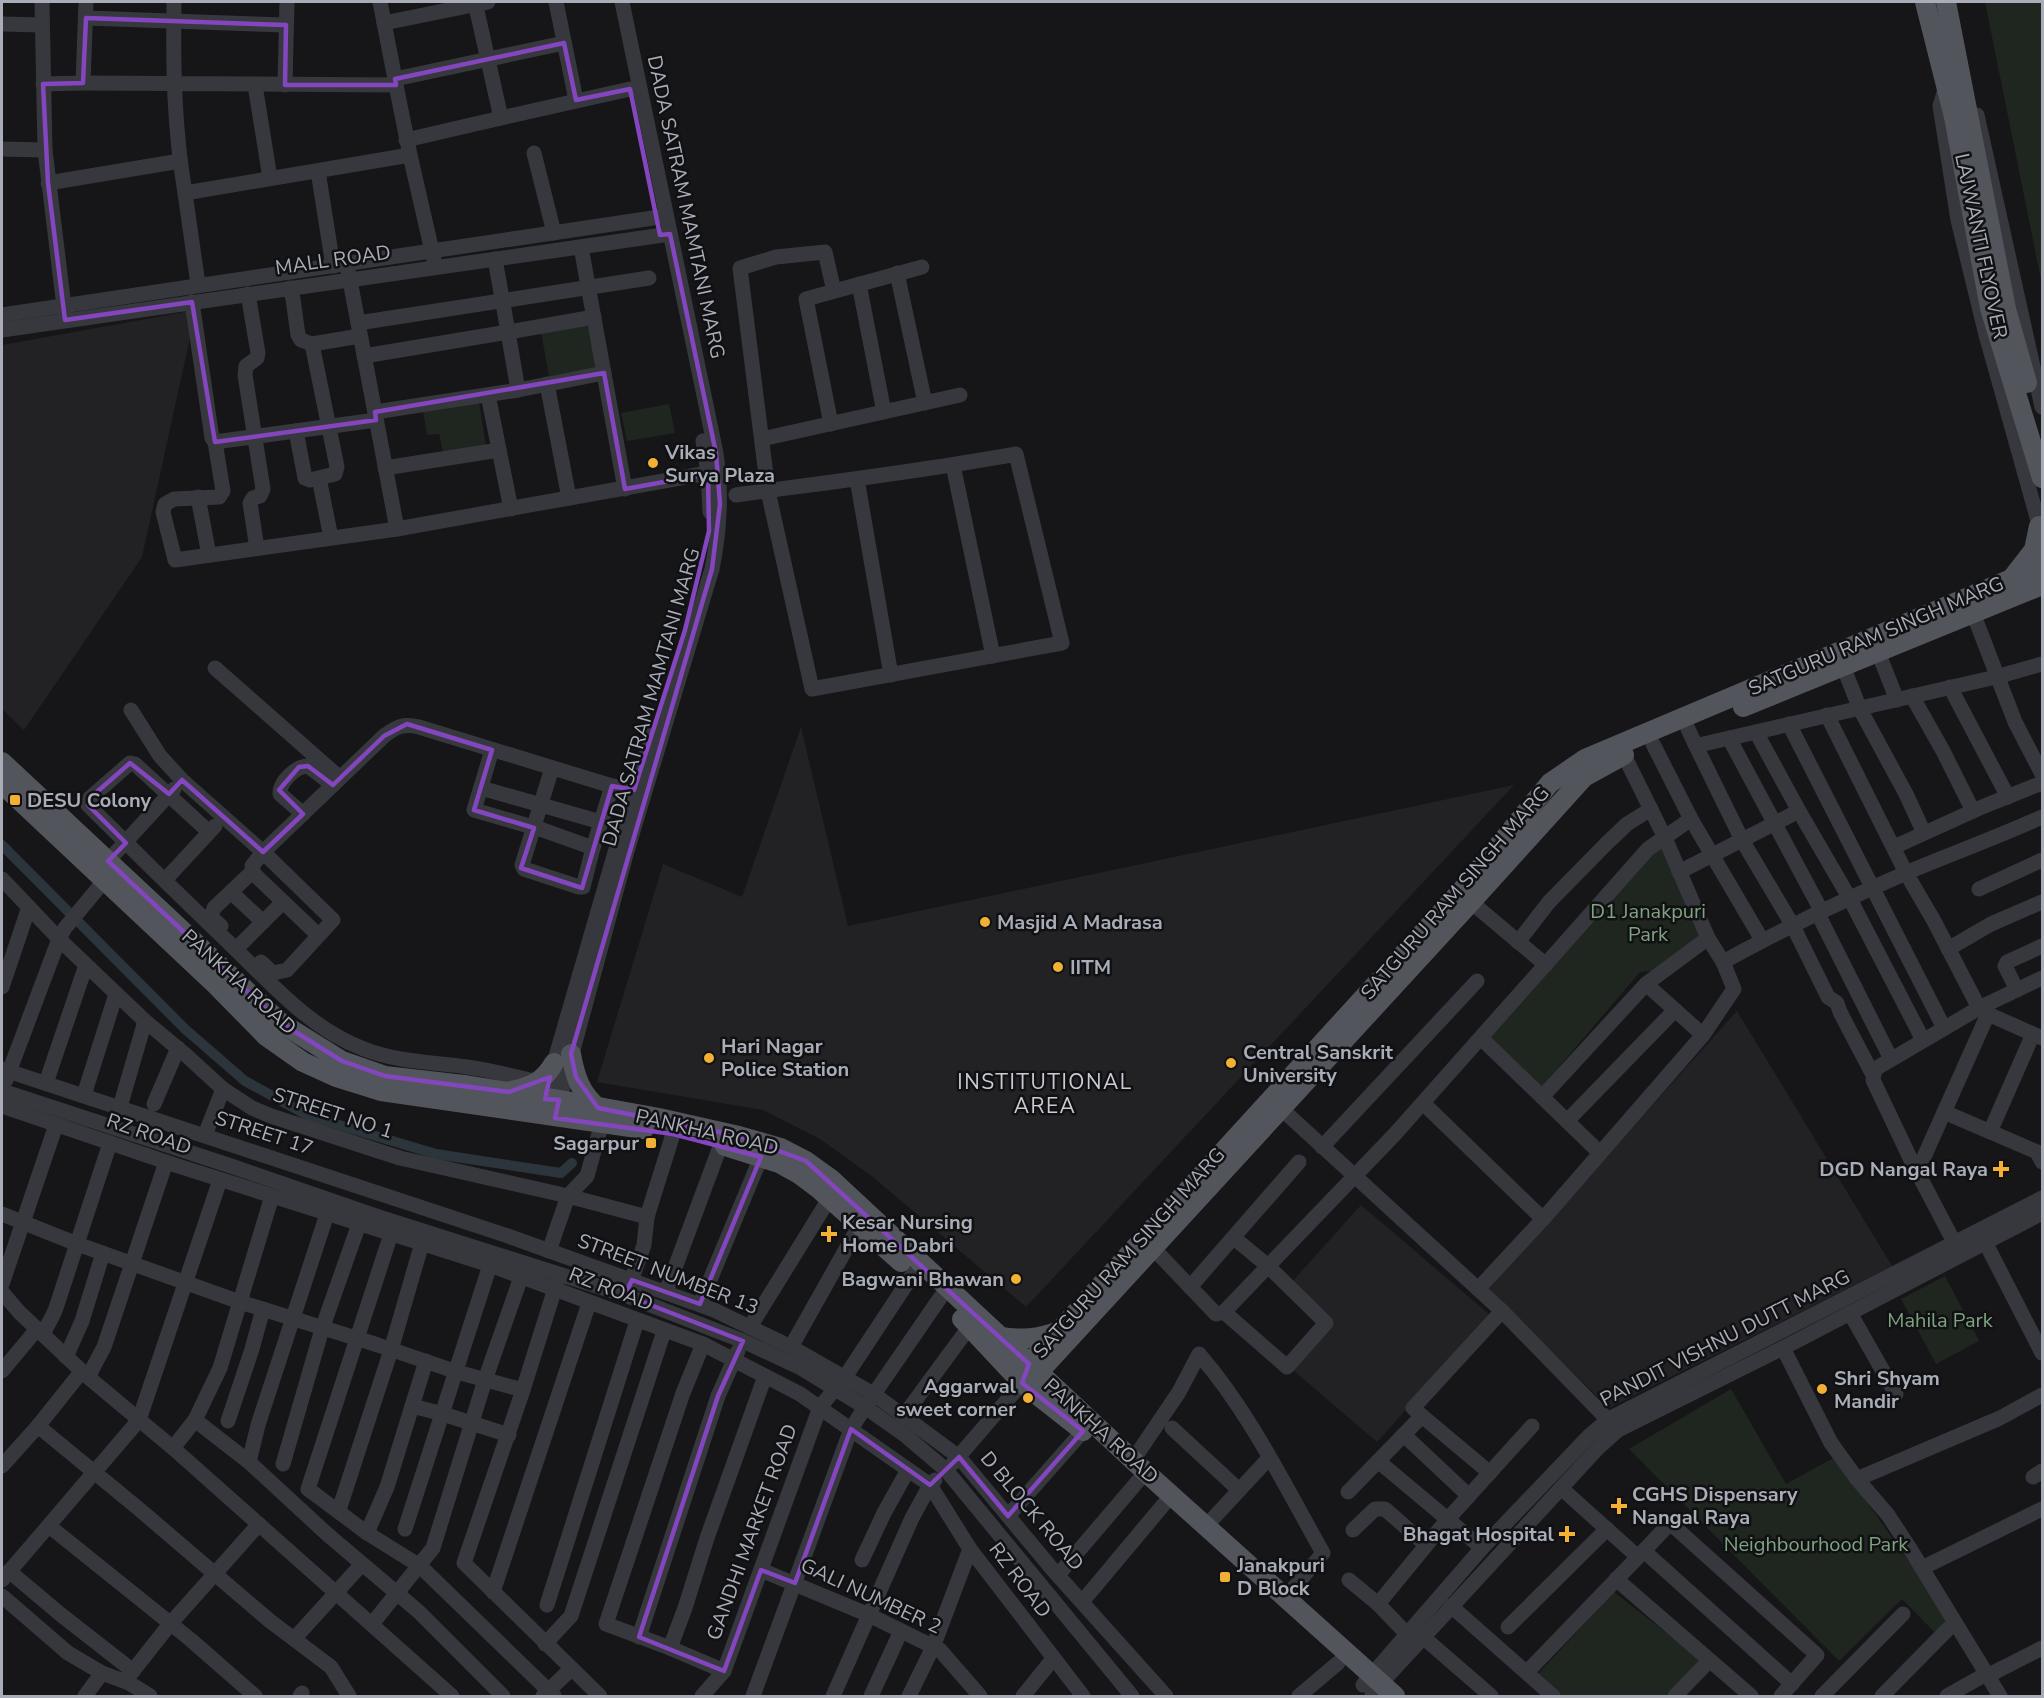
<svg xmlns="http://www.w3.org/2000/svg" width="2044" height="1698" viewBox="0 0 2044 1698" font-family="'Nunito Sans',sans-serif">
  <style>
    .built { fill: #222225 }
    .green { fill: #1e261f }
    .lines { fill: none; stroke-linecap: round; stroke-linejoin: round }
    .canal { stroke: #2c353c; stroke-width: 10 }
    .minor { stroke: #37383d; stroke-width: 15 }
    .major { stroke: #53555c; stroke-width: 20 }
    .marked { fill: none; stroke: #8446be; stroke-width: 4.5; stroke-linejoin: round }
    .poi-dot { fill: #f2b134; stroke: #111113; stroke-width: 2 }
    .labels { text-anchor: middle; dominant-baseline: central; stroke-width: 5; stroke-linejoin: round; paint-order: stroke }
    .street-label { font-size: 20px; fill: #a8adb8; stroke: #111113 }
    .poi-label { font-size: 20px; font-weight: bold; fill: #a8adb8; stroke: #111113; text-anchor: start }
    .park-label { font-size: 20px; fill: #7fa381; stroke: #111113 }
    .neighbourhood-label { font-size: 21px; letter-spacing: 1.5px; fill: #c9ccd4; stroke: #111113 }
  </style>
  <rect width="100%" height="100%" fill="#161618"/>
  <g class="built">
    <polygon points="196,310 142,557 24,730 2,709 2,345"/>
    <polygon points="801,727 848,926 1514,785 1026,1307 873,1177 820,1139 763,1110 597,1082 663,864 742,897"/>
    <polygon points="1737,1011 1892,1266 1609,1408 1488,1288"/>
    <polygon points="1361,1205 1490,1315 1377,1442 1292,1369 1334,1322 1291,1283"/>
  </g>
  <g class="green">
    <polygon points="1985,2 2042,2 2042,285"/>
    <polygon points="587,325 597,368 549,376 541,332"/>
    <polygon points="479,402 486,446 443,452 439,434 427,435 423,411"/>
    <polygon points="669,404 675,433 627,441 621,413"/>
    <polygon points="1661,846 1704,935 1655,971 1640,972 1541,1088 1488,1038 1651,853"/>
    <polygon points="1945,1276 1979,1341 1936,1364 1901,1299"/>
    <polygon points="1731,1389 1786,1484 1835,1457 1951,1621 1937,1635 1902,1599 1839,1661 1629,1449"/>
    <polygon points="1614,1592 1702,1661 1668,1696 1560,1696 1537,1675"/>
  </g>
  <g class="lines">
    <polyline class="canal" points="2,845 185,1029 245,1081 309,1116 436,1154 561,1173 572,1163"/>
    <g class="minor">
      <polyline points="42,2 45,150 65,315"/>
      <polyline points="380,2 395,79"/>
      <polyline points="556,2 576,100"/>
      <polyline points="86,18 286,25"/>
      <polyline points="384,23 488,2"/>
      <polyline points="2,24 42,25"/>
      <path d="M 83,83 L 396,85 L 410,155 L 185,193 C 174,127 173,68 174,2"/>
      <polyline points="43,84 83,83 86,2"/>
      <polyline points="255,85 270,178"/>
      <polyline points="285,85 287,2"/>
      <polyline points="396,85 395,79 564,43"/>
      <polyline points="1946,86 1940,106 1958,220 1986,335 2042,535"/>
      <polyline points="1977,115 2042,407"/>
      <polyline points="501,118 630,89"/>
      <polyline points="406,140 501,118 475,2"/>
      <polyline points="2,149 45,150"/>
      <polyline points="534,153 554,233"/>
      <polyline points="410,155 434,260"/>
      <polyline points="318,171 333,266"/>
      <polyline points="48,183 180,161"/>
      <polyline points="185,193 198,284"/>
      <polyline points="581,247 625,489"/>
      <polyline points="495,259 508,332 594,317"/>
      <polyline points="348,270 397,529"/>
      <polyline points="897,273 925,403"/>
      <polyline points="859,284 884,412"/>
      <polyline points="290,288 293,299 298,335 301,340 312,344 360,336"/>
      <polyline points="248,294 258,353 257,358 246,366 245,375 263,489 260,496 253,498 250,503 257,548"/>
      <polyline points="192,302 212,438 215,442 223,491 219,497 174,499 165,504 163,512 175,560 397,529 569,498"/>
      <polyline points="2,315 666,216"/>
      <polyline points="358,323 649,278"/>
      <polyline points="2,330 670,234"/>
      <polyline points="364,356 508,332 518,390 604,373"/>
      <polyline points="547,384 569,498 708,473"/>
      <polyline points="488,395 511,509"/>
      <polyline points="375,412 518,390"/>
      <polyline points="831,424 806,299 922,267"/>
      <polyline points="296,431 305,478 310,480 335,474 337,467 312,344"/>
      <polyline points="762,439 960,395"/>
      <polyline points="703,441 708,473 710,512"/>
      <polyline points="215,442 376,420"/>
      <polyline points="953,465 993,656"/>
      <polyline points="385,468 499,450"/>
      <polyline points="319,478 331,538"/>
      <polyline points="857,479 891,675"/>
      <path d="M 736,495 C 830,482 924,471 1016,454 L 1062,643 L 812,689 L 768,491 L 740,268 L 776,257 L 825,252 L 834,291"/>
      <polyline points="198,497 209,555"/>
      <polyline points="1973,613 2015,722 2042,774"/>
      <polyline points="1878,652 1897,700"/>
      <polyline points="1843,666 1860,709 1906,794 1924,833"/>
      <polyline points="215,668 340,778"/>
      <polyline points="1950,687 2008,797"/>
      <polyline points="1912,696 1943,751 1973,811"/>
      <polyline points="131,710 160,756 182,780 263,852 333,920 287,970 273,973 261,962"/>
      <polyline points="1827,715 1906,873 1934,921 1979,1008 1875,1069 1873,1080 1911,1160 1955,1244"/>
      <polyline points="1789,724 1944,1028"/>
      <polyline points="1688,729 1695,744 1699,745 1996,677 2042,664"/>
      <polyline points="1756,732 1799,811 1850,899 1923,1040"/>
      <polyline points="1729,738 1822,912"/>
      <polyline points="1653,744 1691,819 1762,940"/>
      <polyline points="1695,744 1742,840 1793,926 1828,997 1837,1003 1840,1012 1873,1075"/>
      <polyline points="492,750 474,810 543,830 593,848 612,786"/>
      <polyline points="552,768 522,865 524,869 579,887 583,887 593,848"/>
      <polyline points="481,788 601,822"/>
      <path d="M 303,814 L 280,794 C 279,782 296,766 308,766 L 333,785"/>
      <path d="M 209,832 L 135,764 L 130,763 L 90,798 L 88,805 C 133,850 179,895 225,939 C 267,979 308,1028 364,1049 C 397,1062 432,1062 467,1067 C 491,1070 515,1077 539,1082"/>
      <polyline points="1894,847 1982,807 2042,783"/>
      <polyline points="108,861 174,789"/>
      <polyline points="1679,872 1799,811"/>
      <polyline points="2,879 61,941 145,1021 187,1056 223,1089 252,1108 271,1116 400,1158 568,1196 647,1217 673,1134"/>
      <polyline points="165,880 215,826"/>
      <polyline points="1979,889 2042,860"/>
      <polyline points="231,892 263,922"/>
      <polyline points="1471,902 1546,965"/>
      <polyline points="1818,914 1891,1059"/>
      <polyline points="221,926 211,917 214,908 252,872"/>
      <path d="M 318,935 L 254,874 L 252,866 L 263,852 L 384,736 C 396,727 403,723 419,727 L 612,786 L 634,790"/>
      <polyline points="1518,942 1549,902 1606,844 1627,824 1651,809"/>
      <polyline points="241,944 283,902"/>
      <polyline points="1948,949 1991,924 2042,902"/>
      <path d="M 1723,962 C 1782,929 1844,900 1906,873 C 1951,854 1998,837 2042,817"/>
      <polyline points="1646,984 1703,1035"/>
      <polyline points="2,987 29,907"/>
      <polyline points="2017,990 2005,966 2007,962 2042,946"/>
      <polyline points="1979,1008 2042,978"/>
      <polyline points="1481,1038 1600,1153"/>
      <polyline points="2,1069 505,1235 714,1310 791,1347 875,1395 959,1457 1053,1570 1166,1696"/>
      <polyline points="6,1080 59,939 65,928 104,881"/>
      <polyline points="46,1083 86,965"/>
      <polyline points="2,1091 234,1167 385,1219 625,1295 743,1341 801,1368 865,1407 906,1436 946,1470 1132,1696"/>
      <polyline points="84,1095 116,994"/>
      <polyline points="1542,1097 1646,984 1708,938"/>
      <polyline points="1273,1101 1502,1311 1614,1426"/>
      <polyline points="1423,1103 1543,1219"/>
      <polyline points="154,1104 178,1048"/>
      <polyline points="2,1106 175,1165 490,1265 703,1344 800,1394 930,1485 970,1549 1083,1696"/>
      <polyline points="120,1107 145,1021"/>
      <polyline points="544,1107 554,1063 616,849 655,727"/>
      <path d="M 557,1109 L 627,851 L 712,569 C 720,530 722,493 716,453 L 622,2"/>
      <polyline points="1944,1112 2037,1152 2042,1162"/>
      <polyline points="1567,1121 1675,1010"/>
      <polyline points="1990,1132 2033,1034"/>
      <polyline points="205,1135 223,1089"/>
      <polyline points="1322,1147 1477,981"/>
      <polyline points="1924,1157 1988,1014 2042,1038"/>
      <polyline points="2,1214 77,1244 240,1302 378,1345 457,1372 523,1390 464,1563 600,1696"/>
      <polyline points="391,1234 308,1489 367,1533 420,1566 554,1696"/>
      <polyline points="1981,1234 2042,1353"/>
      <polyline points="1153,1248 1216,1314 1224,1312 1395,1134 1648,849 1691,819"/>
      <polyline points="549,1251 568,1196 587,1176 602,1123"/>
      <polyline points="2,1284 56,1125"/>
      <polyline points="1190,1287 1299,1162"/>
      <polyline points="628,1289 644,1245 647,1217"/>
      <polyline points="1478,1289 1543,1219 1703,1035 1734,989 1723,962 1708,938 1665,838 1624,755"/>
      <polyline points="2,1292 19,1312 88,1377 173,1448 452,1696"/>
      <polyline points="666,1292 721,1144"/>
      <polyline points="700,1304 761,1157"/>
      <polyline points="1224,1312 1287,1367 1326,1323 1268,1266 1234,1238"/>
      <polyline points="1850,1313 1896,1394"/>
      <polyline points="750,1327 829,1199"/>
      <polyline points="43,1334 55,1311 110,1143"/>
      <polyline points="791,1347 859,1226"/>
      <polyline points="1783,1348 1831,1443 1857,1479 1888,1515 1909,1547 2000,1696"/>
      <polyline points="66,1357 82,1321 103,1253"/>
      <polyline points="2,1371 37,1329"/>
      <polyline points="88,1377 104,1347 166,1162"/>
      <polyline points="523,1390 557,1282"/>
      <polyline points="412,1406 443,1414 509,1435"/>
      <polyline points="1422,1416 1490,1473"/>
      <polyline points="903,1417 970,1326"/>
      <polyline points="195,1420 249,1462 327,1534 419,1612 503,1696"/>
      <polyline points="228,1421 252,1349 263,1309"/>
      <polyline points="38,1426 82,1371"/>
      <polyline points="1172,1428 1239,1490"/>
      <polyline points="1404,1435 1469,1496"/>
      <polyline points="173,1448 195,1420 220,1368 272,1196"/>
      <path d="M 1133,1460 L 1179,1392 L 1199,1354 C 1250,1413 1285,1486 1323,1553 L 1286,1597"/>
      <polyline points="1378,1461 1482,1548"/>
      <polyline points="249,1462 258,1425 327,1214 331,1206"/>
      <polyline points="953,1463 1022,1383"/>
      <polyline points="283,1464 322,1329 359,1224"/>
      <polyline points="2,1466 38,1426 139,1509 270,1621 331,1667 349,1696"/>
      <polyline points="2033,1477 2042,1471"/>
      <polyline points="1857,1479 2000,1418 2042,1395"/>
      <polyline points="1561,1488 1638,1557 1670,1523 1817,1655 1781,1696"/>
      <polyline points="1348,1492 1422,1416 1413,1408 1502,1311"/>
      <polyline points="339,1510 391,1350 422,1243"/>
      <polyline points="1008,1516 1083,1431"/>
      <polyline points="49,1526 191,1640 255,1696"/>
      <polyline points="1206,1526 1269,1458"/>
      <polyline points="405,1529 490,1265"/>
      <polyline points="1353,1530 1375,1509 1385,1509 1426,1545"/>
      <polyline points="367,1533 387,1487 426,1361"/>
      <polyline points="1644,1551 1792,1684"/>
      <polyline points="862,1560 884,1513 908,1470"/>
      <polyline points="1922,1568 2042,1509"/>
      <polyline points="761,1570 869,1615 940,1650 980,1696"/>
      <polyline points="9,1571 60,1614 133,1671"/>
      <polyline points="1058,1575 1138,1481"/>
      <polyline points="1616,1579 1751,1696"/>
      <polyline points="2,1580 139,1420 220,1180"/>
      <polyline points="1349,1580 1378,1604 1407,1634"/>
      <polyline points="493,1592 589,1303"/>
      <polyline points="2,1596 68,1653 102,1673 129,1683 150,1696"/>
      <polyline points="1082,1602 1164,1504"/>
      <polyline points="1378,1604 1447,1520 1532,1426"/>
      <polyline points="547,1605 637,1321"/>
      <polyline points="1451,1606 1553,1696"/>
      <polyline points="372,1624 433,1548 485,1380 521,1277"/>
      <polyline points="1508,1627 1607,1529"/>
      <polyline points="639,1637 718,1396 738,1351"/>
      <polyline points="1423,1637 1491,1696"/>
      <polyline points="294,1639 362,1564"/>
      <polyline points="545,1644 571,1616 664,1331"/>
      <polyline points="670,1648 606,1624 683,1393 703,1344"/>
      <polyline points="724,1671 670,1648 685,1608 707,1538 765,1376"/>
      <polyline points="1527,1672 1638,1557"/>
      <polyline points="1987,1676 2042,1648"/>
      <polyline points="125,1681 170,1624 259,1524"/>
      <polyline points="1363,1685 1482,1548 1589,1436 1609,1419 2042,1198"/>
      <polyline points="1372,1693 1598,1448 1618,1430 1783,1348 2042,1213"/>
      <polyline points="85,1696 102,1673"/>
      <polyline points="300,1696 302,1693"/>
      <polyline points="543,1696 571,1669"/>
      <polyline points="702,1696 724,1671 820,1407 845,1377 913,1274"/>
      <polyline points="753,1696 851,1429 865,1407 940,1298"/>
      <polyline points="833,1696 912,1518 930,1485 935,1480"/>
      <polyline points="871,1696 901,1631"/>
      <polyline points="909,1696 933,1647 970,1549"/>
      <polyline points="1023,1696 1053,1659"/>
      <polyline points="1299,1696 1338,1663"/>
      <polyline points="1675,1696 1709,1661"/>
      <polyline points="1822,1696 1903,1614"/>
      <polyline points="1882,1696 1948,1629"/>
      <polyline points="1947,1696 1986,1674"/>
    </g>
    <g class="major">
      <polyline points="1925,2 1954,117 1990,308 2042,478"/>
      <polyline points="1946,2 2006,309 2027,383"/>
      <polyline points="2013,577 2034,550 2039,526"/>
      <polyline points="1743,707 2042,585"/>
      <polyline points="2,762 281,1023 342,1061 385,1076 464,1085 559,1100 659,1118 739,1136 781,1148 806,1161 831,1179 1151,1477 1395,1696"/>
      <polyline points="2,784 216,985 266,1036 303,1062 336,1077 381,1091 644,1129"/>
      <path d="M 571,1054 C 575,1076 580,1093 598,1108"/>
      <path d="M 511,1091 C 531,1087 544,1081 554,1063"/>
      <polyline points="725,1146 779,1163 799,1174 819,1189 901,1262"/>
      <polyline points="962,1319 1022,1383 1083,1431"/>
      <path d="M 1000,1337 C 1022,1340 1038,1339 1059,1331"/>
      <polyline points="1037,1374 1471,902 1584,777 1624,755"/>
      <polyline points="1024,1376 1029,1364 1462,890 1550,783 1585,759 2042,566"/>
    </g>
  </g>
  <path class="marked" d="M 86,18 L 286,25 L 285,85 L 396,85 L 395,79 L 564,43 L 576,100 L 630,89 L 660,235 L 670,234 L 716,453 L 720,504 L 712,569 L 571,1054 L 576,1077 L 598,1108 L 739,1136 L 806,1161 L 1029,1364 L 1022,1383 L 1083,1431 L 1008,1516 L 959,1457 L 930,1485 L 851,1429 L 795,1583 L 761,1570 L 724,1671 L 639,1637 L 718,1396 L 743,1341 L 625,1295 L 632,1280 L 700,1304 L 761,1157 L 673,1134 L 555,1118 L 559,1100 L 545,1099 L 550,1077 L 509,1092 L 385,1076 L 342,1061 L 281,1023 L 108,861 L 126,843 L 88,805 L 90,798 L 130,763 L 169,794 L 182,780 L 263,852 L 303,814 L 279,790 L 299,767 L 308,766 L 333,785 L 384,736 L 407,724 L 492,750 L 474,810 L 534,828 L 521,868 L 582,888 L 612,786 L 634,790 L 685,630 L 709,531 L 708,474 L 625,489 L 604,373 L 375,412 L 376,420 L 215,442 L 192,302 L 65,320 L 48,183 L 43,84 L 83,83 Z"/>
  <g class="poi-dot">
    <circle cx="653" cy="463" r="6"/>
    <rect x="9" y="794" width="12" height="12" rx="3"/>
    <circle cx="985" cy="922" r="6"/>
    <circle cx="1058" cy="967" r="6"/>
    <circle cx="709" cy="1058" r="6"/>
    <circle cx="1231" cy="1063" r="6"/>
    <rect x="645" y="1137" width="12" height="12" rx="3"/>
    <path d="M1998 1160h6v6h6v6h-6v6h-6v-6h-6v-6h6z"/>
    <path d="M826 1225h6v6h6v6h-6v6h-6v-6h-6v-6h6z"/>
    <circle cx="1016" cy="1279" r="6"/>
    <circle cx="1822" cy="1389" r="6"/>
    <circle cx="1028" cy="1398" r="6"/>
    <path d="M1616 1497h6v6h6v6h-6v6h-6v-6h-6v-6h6z"/>
    <path d="M1564 1525h6v6h6v6h-6v6h-6v-6h-6v-6h6z"/>
    <rect x="1219" y="1571" width="12" height="12" rx="3"/>
  </g>
  <g class="labels">
    <g class="street-label">
      <text transform="translate(686 207) rotate(78)">DADA SATRAM MAMTANI MARG</text>
      <text transform="translate(1981 246) rotate(78)">LAJWANTI FLYOVER</text>
      <text transform="translate(333 260) rotate(-8)">MALL ROAD</text>
      <text transform="translate(1876 636) rotate(-23)">SATGURU RAM SINGH MARG</text>
      <text transform="translate(651 697) rotate(-74)">DADA SATRAM MAMTANI MARG</text>
      <text transform="translate(1455 893) rotate(-49)">SATGURU RAM SINGH MARG</text>
      <text transform="translate(239 982) rotate(42)">PANKHA ROAD</text>
      <text transform="translate(333 1113) rotate(18)">STREET NO 1</text>
      <text transform="translate(707 1132) rotate(13)">PANKHA ROAD</text>
      <text transform="translate(264 1133) rotate(18)">STREET 17</text>
      <text transform="translate(149 1134) rotate(19)">RZ ROAD</text>
      <text transform="translate(1129 1253) rotate(-48)">SATGURU RAM SINGH MARG</text>
      <text transform="translate(668 1274) rotate(21)">STREET NUMBER 13</text>
      <text transform="translate(611 1289) rotate(21)">RZ ROAD</text>
      <text transform="translate(1725 1338) rotate(-27)">PANDIT VISHNU DUTT MARG</text>
      <text transform="translate(1101 1431) rotate(42)">PANKHA ROAD</text>
      <text transform="translate(1032 1511) rotate(50)">D BLOCK ROAD</text>
      <text transform="translate(752 1532) rotate(-70)">GANDHI MARKET ROAD</text>
      <text transform="translate(1020 1580) rotate(53)">RZ ROAD</text>
      <text transform="translate(871 1596) rotate(25)">GALI NUMBER 2</text>
    </g>
    <g class="poi-label">
      <text x="665" y="452">Vikas<tspan x="665" dy="23">Surya Plaza</tspan></text>
      <text x="27" y="800">DESU Colony</text>
      <text x="997" y="922">Masjid A Madrasa</text>
      <text x="1070" y="967">IITM</text>
      <text x="721" y="1046">Hari Nagar<tspan x="721" dy="23">Police Station</tspan></text>
      <text x="1243" y="1052">Central Sanskrit<tspan x="1243" dy="23">University</tspan></text>
      <text x="639" y="1143" text-anchor="end">Sagarpur</text>
      <text x="1988" y="1169" text-anchor="end">DGD Nangal Raya</text>
      <text x="842" y="1222">Kesar Nursing<tspan x="842" dy="23">Home Dabri</tspan></text>
      <text x="1004" y="1279" text-anchor="end">Bagwani Bhawan</text>
      <text x="1834" y="1378">Shri Shyam<tspan x="1834" dy="23">Mandir</tspan></text>
      <text x="1016" y="1386" text-anchor="end">Aggarwal<tspan x="1016" dy="23">sweet corner</tspan></text>
      <text x="1632" y="1494">CGHS Dispensary<tspan x="1632" dy="23">Nangal Raya</tspan></text>
      <text x="1554" y="1534" text-anchor="end">Bhagat Hospital</text>
      <text x="1237" y="1565">Janakpuri<tspan x="1237" dy="23">D Block</tspan></text>
    </g>
    <g class="park-label">
      <text x="1648" y="911">D1 Janakpuri<tspan x="1648" dy="23">Park</tspan></text>
      <text x="1940" y="1320">Mahila Park</text>
      <text x="1816" y="1544">Neighbourhood Park</text>
    </g>
    <g class="neighbourhood-label">
      <text x="1045" y="1082">INSTITUTIONAL<tspan x="1045" dy="24">AREA</tspan></text>
    </g>
  </g>
  <rect width="2044" height="1698" fill="none" stroke="#a8adb8" stroke-width="6"/>
</svg>
